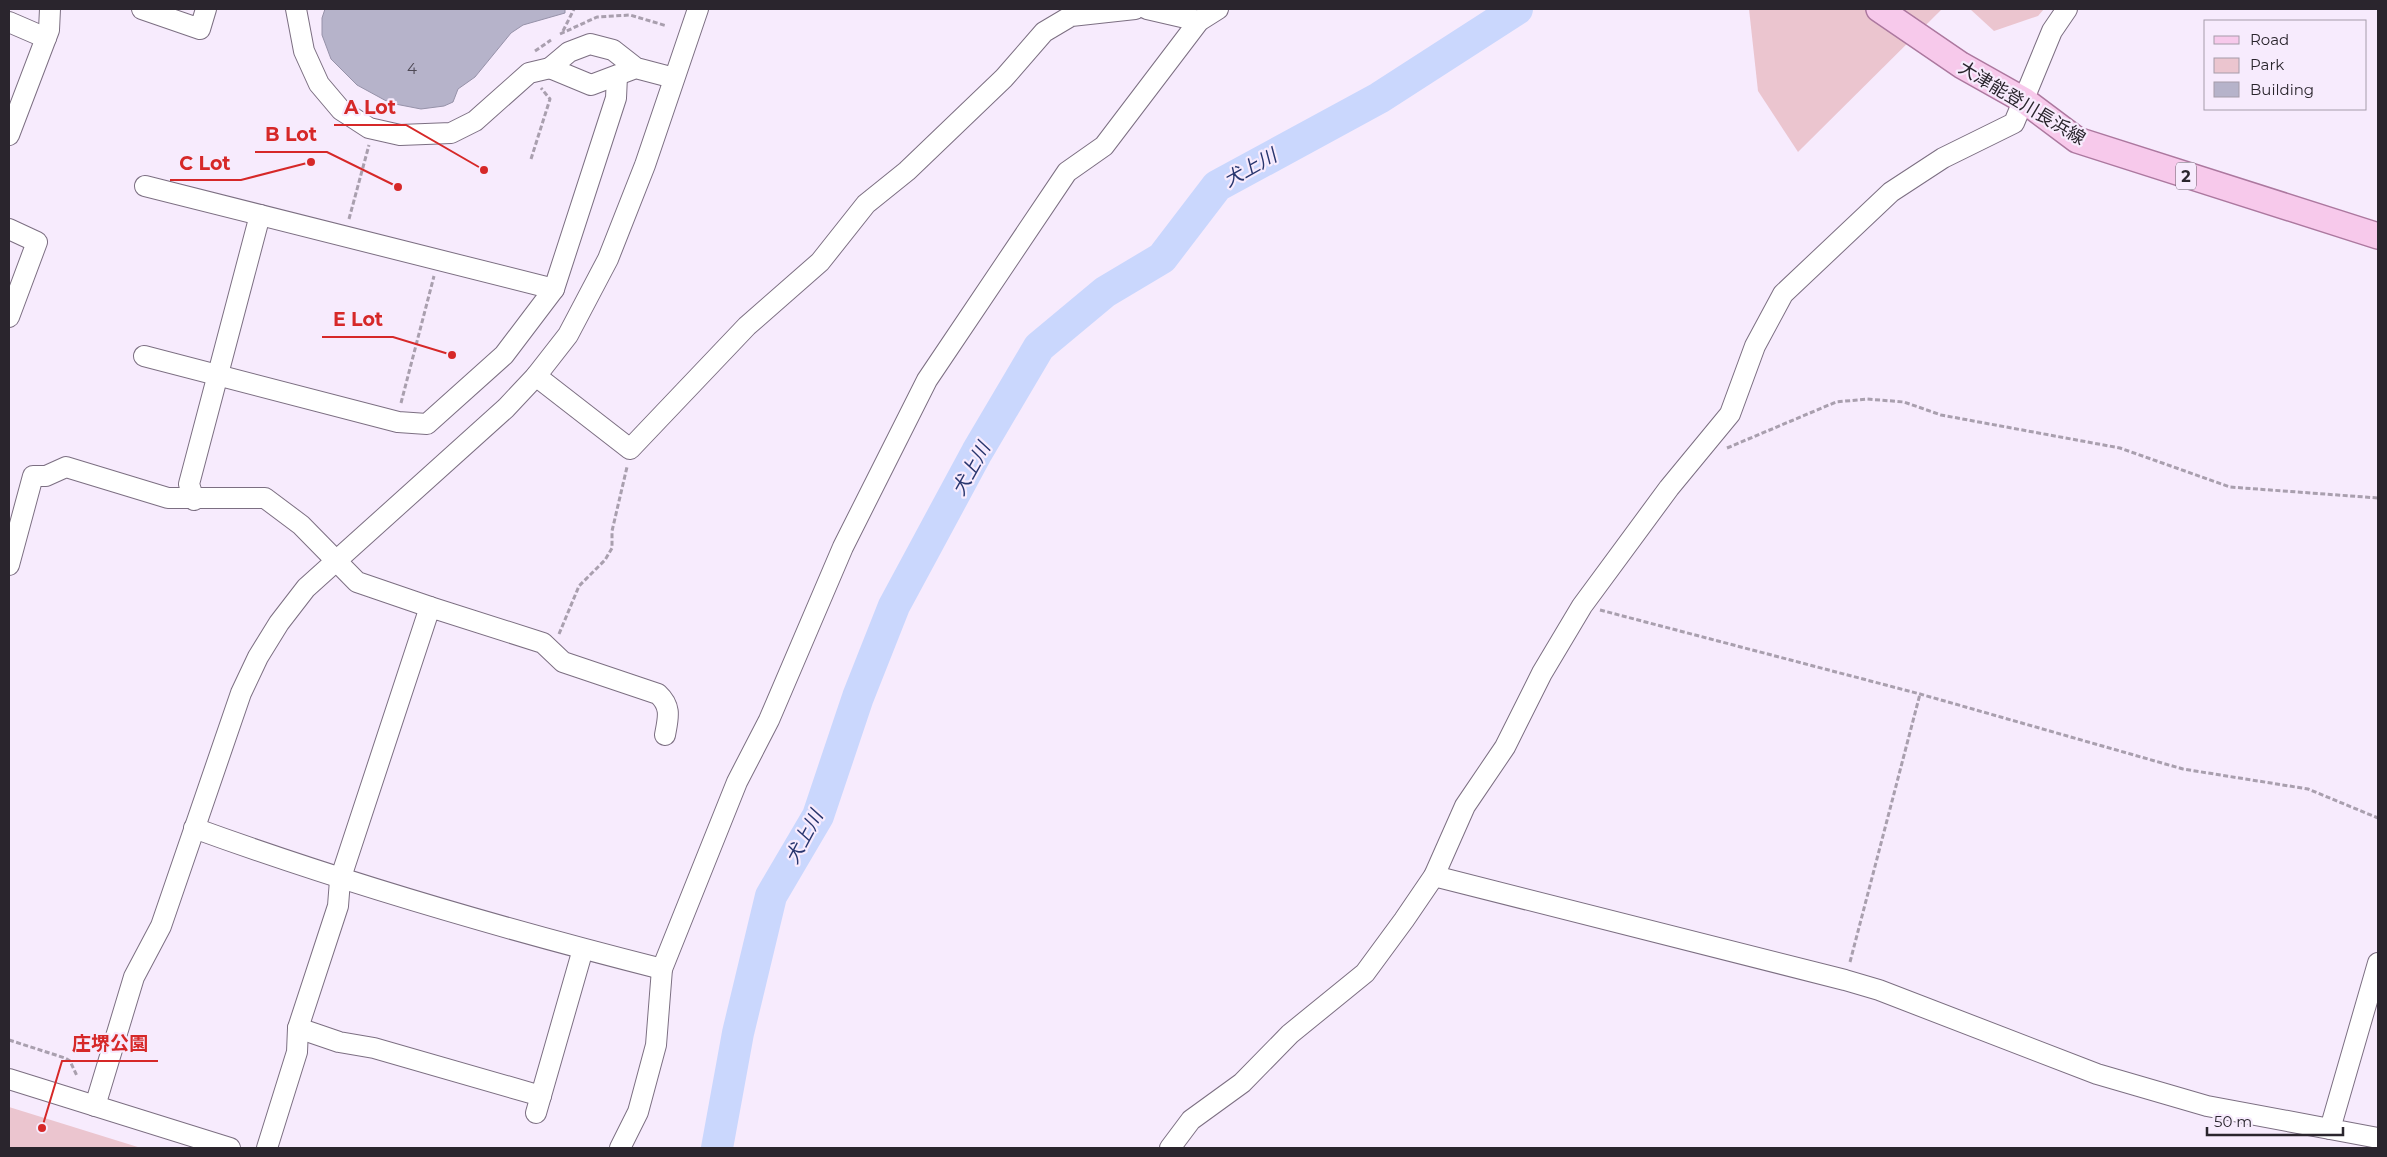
<svg xmlns="http://www.w3.org/2000/svg" width="2387" height="1157" font-family="Montserrat,'Noto Sans JP',sans-serif">
	<rect width="100%" height="100%" fill="#f7ebfd"/>
	<g fill="#ebc5cf">
		<polygon points="1749,9 1942,9 1798,152 1758,91"/>
		<polygon points="1970,9 2044,9 2038,16 1994,31"/>
		<polygon points="9,1107 141,1148 9,1148"/>
	</g>
	<g fill="none" stroke-linecap="round" stroke-linejoin="round">
		<polyline stroke="#cad7fd" stroke-width="32" points="717,1148 738,1033 771,896 818,816 858,697 894,606 977,452 1039,347 1105,292 1162,258 1217,186 1379,98 1517,9"/>
	</g>
	<polygon fill="#b6b3ca" stroke="#9692a9" points="325,9 565,9 565,13 523,25 511,33 475,77 458,89 453,102 444,106 421,109 390,103 357,85 331,59 322,35 322,18"/>
	<g fill="none" stroke-linecap="round" stroke-linejoin="round">
		<g stroke="#7c6f82" stroke-width="22">
			<g id="minor">
				<polyline points="142,9 200,29 206,9"/>
				<polyline points="296,9 304,51 319,84 341,110 352,117 369,128 400,135 451,133 475,121 529,73 550,68"/>
				<polyline points="1147,9 1199,21"/>
				<polyline points="9,22 46,38"/>
				<polyline points="636,68 591,85 550,68 569,52 590,44 613,50 636,68 674,78"/>
				<polyline points="9,135 49,30 50,9"/>
				<polyline points="145,186 554,289"/>
				<polyline points="9,229 37,242 9,317"/>
				<polyline points="144,356 398,422 427,424 504,355 554,289 616,98 617,76"/>
				<polyline points="536,376 630,449 747,326 820,262 866,204 907,171 1004,78 1044,32 1071,16 1135,9"/>
				<polyline points="194,500 189,484 260,215"/>
				<polyline points="9,565 33,476 46,476 66,467 168,498 265,498 301,525 357,582 430,607"/>
				<path d="M194,828C348,884 504,929 662,969"/>
				<polyline points="1434,876 1845,980 1879,990 2097,1074 2207,1106 2330,1129"/>
				<polyline points="2378,963 2330,1129 2378,1138"/>
				<polyline points="298,1028 339,1042 374,1048 541,1096"/>
				<polyline points="9,1079 230,1148"/>
				<polyline points="95,1106 134,977 161,926 241,693 258,657 279,623 306,588 506,408 536,376 568,335 608,259 645,165 698,9"/>
				<polyline points="536,1113 583,949"/>
				<path d="M267,1148L297,1052L298,1028L338,906L340,880L430,607L543,643L563,662L658,694C672,707 668,718 665,735"/>
				<polyline points="620,1148 638,1112 656,1045 662,969 737,782 769,720 843,547 927,380 1067,172 1104,146 1199,21 1218,9"/>
				<polyline points="1170,1148 1191,1120 1242,1083 1290,1034 1365,973 1404,920 1434,876 1465,806 1505,747 1542,673 1582,606 1669,488 1730,414 1755,346 1783,294 1891,192 1943,158 2014,123 2052,31 2067,9"/>
			</g>
		</g>
		<g stroke="#ac789f" stroke-width="28">
			<polyline id="major" points="1879,9 1961,65 2025,101 2077,140 2378,236"/>
		</g>
		<g stroke="#a99fae" stroke-width="3" stroke-dasharray="5 2.5" stroke-linecap="butt">
			<polyline points="563,31 574,9"/>
			<polyline points="560,34 597,17 630,15 667,26"/>
			<polyline points="535,51 551,40"/>
			<polyline points="531,159 550,99 541,88"/>
			<polyline points="349,219 369,145"/>
			<polyline points="401,403 434,276"/>
			<polyline points="1727,448 1836,402 1867,399 1904,402 1941,415 2120,448 2230,487 2378,498"/>
			<polyline points="1600,610 1920,694 2183,769 2308,789 2378,818"/>
			<polyline points="559,634 579,586 605,560 612,548 612,531 627,467"/>
			<polyline points="1850,962 1920,694"/>
			<polyline points="9,1040 65,1058 70,1061 77,1076"/>
		</g>
		<use href="#minor" stroke="#fff" stroke-width="20"/>
		<use href="#major" stroke="#f7c9eb" stroke-width="25"/>
	</g>
	<g text-anchor="middle" dominant-baseline="central" stroke-width="4.5" stroke-linejoin="round" paint-order="stroke">
		<g font-size="15" fill="#4d4854">
			<text x="412" y="68">4</text>
		</g>
		<rect fill="#f7ebfd" stroke="#68606b" stroke-width="1" x="2176" y="162.5" width="20" height="27" rx="4"/>
		<g font-size="16" font-weight="bold" fill="#2a252d">
			<text x="2186" y="176">2</text>
		</g>
		<g font-size="18" fill="#2a252d" stroke="#f7ebfd">
			<text transform="translate(2022 103) rotate(31)">大津能登川長浜線</text>
		</g>
		<g font-size="19" font-style="italic" fill="#28366e" stroke="#f7ebfd">
			<text transform="translate(1250 168) rotate(-29)">犬上川</text>
			<text transform="translate(971 469) rotate(-61)">犬上川</text>
			<text transform="translate(804 837) rotate(-62)">犬上川</text>
		</g>
	</g>
	<path fill="none" stroke="#d62828" stroke-width="2" d="M484 170L406 125H334M398 187L327 152H255M311 162L241 180H170M452 355L393 337H322M42 1128L62 1061H158"/>
	<g fill="#d62828" stroke="#f7ebfd" stroke-width="2">
		<circle cx="484" cy="170" r="5"/>
		<circle cx="398" cy="187" r="5"/>
		<circle cx="311" cy="162" r="5"/>
		<circle cx="452" cy="355" r="5"/>
		<circle cx="42" cy="1128" r="5"/>
	</g>
	<g font-size="19" text-anchor="middle" font-weight="bold" fill="#d62828" stroke="#f7ebfd" stroke-width="4.5" stroke-linejoin="round" paint-order="stroke">
		<text x="370" y="114">A Lot</text>
		<text x="291" y="141">B Lot</text>
		<text x="205" y="170">C Lot</text>
		<text x="358" y="326">E Lot</text>
		<text x="110" y="1050">庄堺公園</text>
	</g>
	<rect width="2387" height="1157" fill="none" stroke="#2a252d" stroke-width="20"/>
	<rect x="2204" y="20" width="162" height="90" fill="#f7ebfd" stroke="#a59caa"/>
	<rect x="2214" y="36" width="25" height="8" fill="#f7c9eb" stroke="#a59caa"/>
	<text x="2250" y="45" font-size="15" fill="#2a252d">Road</text>
	<rect x="2214" y="58" width="25" height="15" fill="#ebc5cf" stroke="#a59caa"/>
	<text x="2250" y="70" font-size="15" fill="#2a252d">Park</text>
	<rect x="2214" y="82" width="25" height="15" fill="#b6b3ca" stroke="#a59caa"/>
	<text x="2250" y="95" font-size="15" fill="#2a252d">Building</text>
	<path d="M2207 1127v8h136v-8" fill="none" stroke="#2a252d" stroke-width="2.5"/>
	<text x="2214" y="1127" font-size="15" fill="#2a252d" stroke="#f7ebfd" stroke-width="4" paint-order="stroke">50 m</text>
</svg>
